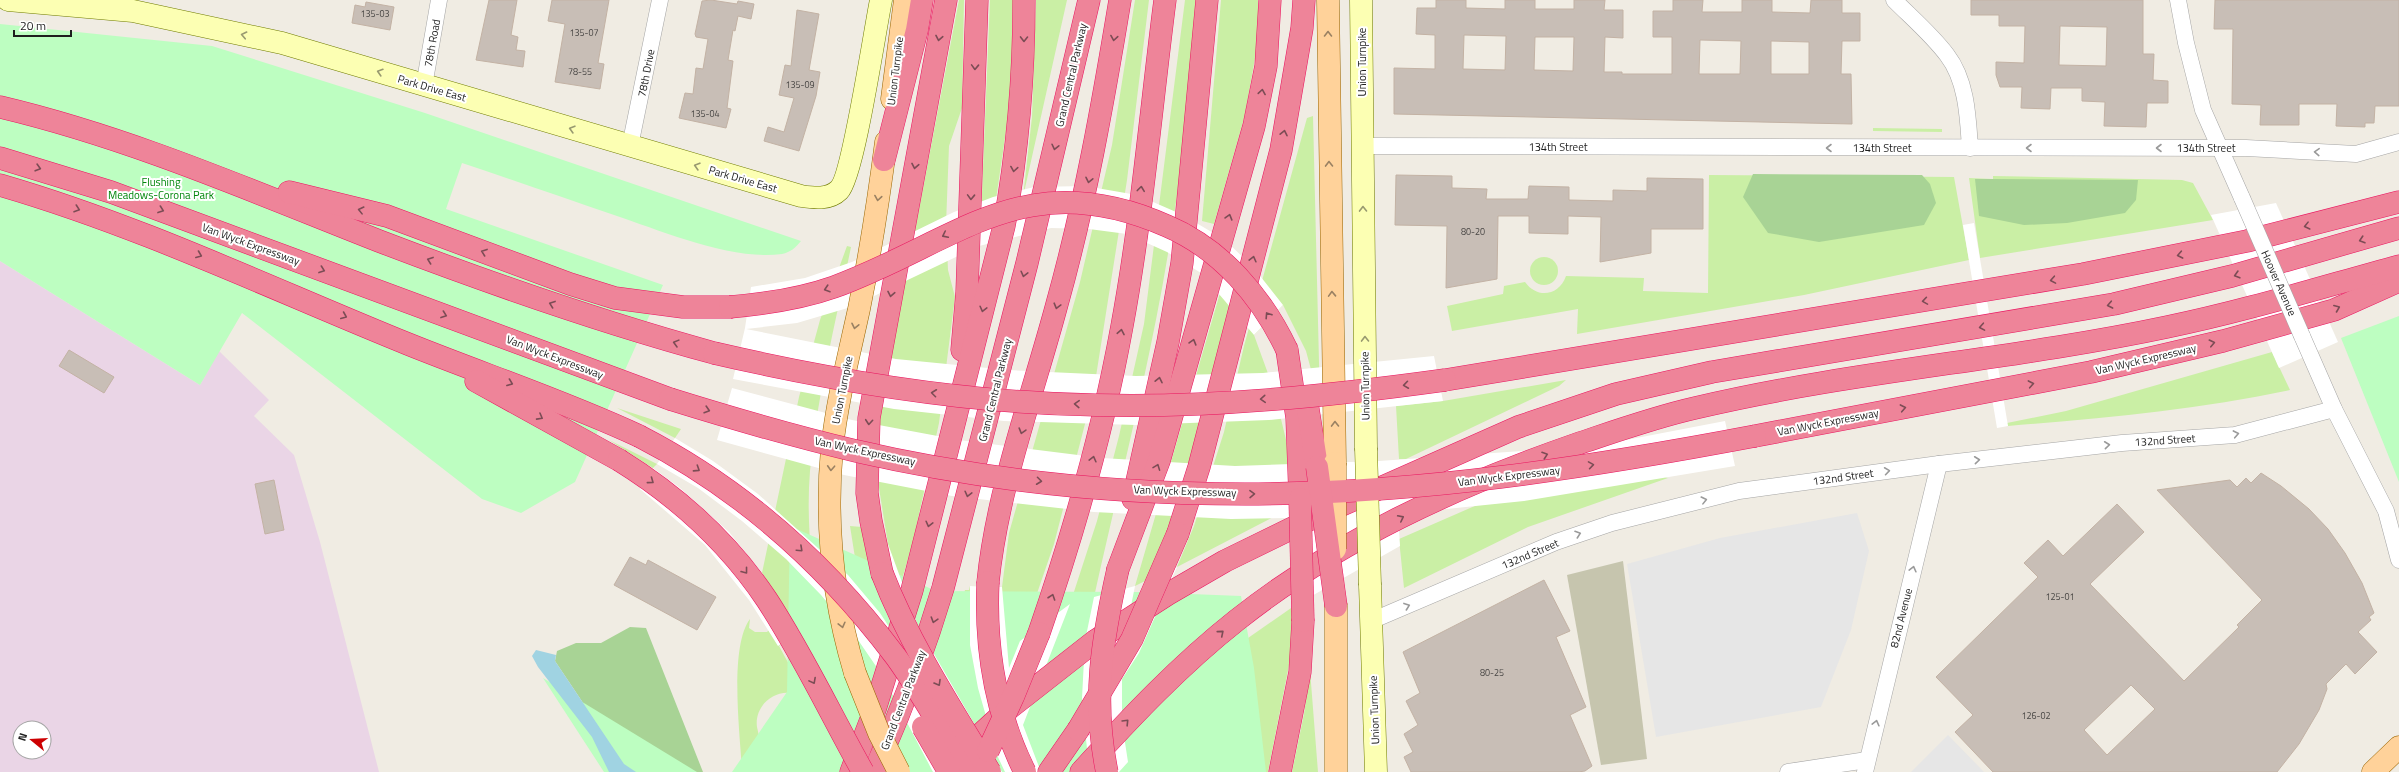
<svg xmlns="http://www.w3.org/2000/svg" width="2399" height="772" font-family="'Titillium Web',sans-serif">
	<rect width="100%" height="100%" fill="#f0ece3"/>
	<path fill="#ead5e6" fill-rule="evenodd" d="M0,261L200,385L219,351L269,400L254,416L294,455L320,542L379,772H0ZM20,728H44V752H20Z"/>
	<polygon fill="#c6c5ae" points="1623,561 1647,759 1601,765 1567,575"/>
	<g fill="#caefa5">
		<polygon points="959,0 964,0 962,108 949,146 946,225 948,270 955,297 939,423 913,542 898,593 859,583 850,526 862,527 876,581 888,544 879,488 880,414"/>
		<polygon points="990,0 1013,0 1011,97 990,240 980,241"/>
		<polygon points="1036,0 1067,0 1023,197 1032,117"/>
		<path d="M1135,0H1149L1127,180L1094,389L1054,544L1021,640L1070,604L1097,521L1119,436L1144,324L1185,0H1196C1189,74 1185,149 1173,222C1153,357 1117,490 1088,624C1067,645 1043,660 1020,680C987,708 955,739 927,772H888L948,651L965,590H969L970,586L1002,587L1009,533L1080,282L1112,145Z"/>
		<polygon points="1221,0 1258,0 1258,41 1245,115 1214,224 1202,221"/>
		<polygon points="1313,116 1320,403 1306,351 1283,305 1254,335 1274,390 1287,444 1291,508 1177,567 1194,526 1224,432 1244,346 1307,118"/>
		<polygon points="1873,128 1942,129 1942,132 1873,131"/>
		<path d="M1709,175L1954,177L1969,260L1804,295L1577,334L1578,309L1452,331L1447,306L1503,294L1504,286L1525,282C1537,299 1559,296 1566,276L1644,278L1643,291L1708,293Z"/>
		<polygon points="1993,176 2182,180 2193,183 2213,220 1980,258 1969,178 1993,179"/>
		<path d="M847,246L851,247C836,321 817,395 810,471C806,519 812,568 817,616L800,632L779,646L809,701C805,699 800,695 795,694C775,688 754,706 757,727C760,742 765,757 769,772L742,770C740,734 729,647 750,619L749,628L755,632H767L787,611L762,573L799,397L820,320Z"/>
		<circle cx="1544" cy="271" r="14"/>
		<path d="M1229,262L1239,268C1213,373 1190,477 1151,578L1135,586Z"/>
		<path d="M2272,352L2290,390C2197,410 2103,418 2008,426L2007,423L2066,411Z"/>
		<polygon points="1566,380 1559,386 1406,459 1399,459 1396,406 1443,401"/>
		<polygon points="617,408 681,429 675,438"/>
		<polygon points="609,440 657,464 653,468"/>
		<polygon points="1594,454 1668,478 1528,527 1404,588 1399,539"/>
		<polygon points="1294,606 1291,655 1268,772 1130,772 1218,659"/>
		<polygon points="1310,670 1318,772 1292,772 1304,714"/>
	</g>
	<g fill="#a8d395">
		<polygon points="1753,174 1922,175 1930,184 1936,203 1924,225 1819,242 1768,233 1743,197"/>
		<polygon points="1975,179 1993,179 2138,180 2136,200 2125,213 2067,223 2024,225 1979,216"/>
		<polygon points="630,627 646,628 703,772 636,772 624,764 555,661 557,651 576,643 601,643"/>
	</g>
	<g fill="#bdfec1">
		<path d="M0,24L212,46L425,113L801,241C795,248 791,252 782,254C732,261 662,231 614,215C564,198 513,180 462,163L446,209L663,285L575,482L521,513L482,499L242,313L200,385L0,261Z"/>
		<polygon points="2399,316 2399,482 2341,338"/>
		<polygon points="790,526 936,591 1140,592 1241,596 1254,668 1266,772 732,772 787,692"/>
		<polygon points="543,678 697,772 604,772"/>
	</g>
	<g fill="#e6e6e6">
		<polygon points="1857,513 1869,551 1851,630 1821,707 1656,737 1627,564 1720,538"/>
		<polygon points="1948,735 1984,772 1911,772"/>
	</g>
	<polygon fill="#a0d3e2" points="536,650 556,655 555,661 624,764 636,772 609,772 592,737 538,667 532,656"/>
	<g fill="#fff">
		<polygon points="1085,186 1137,195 1183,215 1225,240 1253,267 1283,305 1254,335 1201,273 1167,252 1127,234 1089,229 1051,228 979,246 851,307 797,323 746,329 896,359 1008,370 1136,376 1263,373 1434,356 1443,401 1269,420 1136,425 1004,421 894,409 733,379 745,328 751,287 805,278 852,262 954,212 993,197 1034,187"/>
		<polygon points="2276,203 2338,342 2279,368 2211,215"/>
		<polygon points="1974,223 2008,426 1997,428 1963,225"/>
		<polygon points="732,388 852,420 959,440 1102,458 1235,466 1379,461 1522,451 1626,440 1725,421 1735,466 1524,501 1398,514 1400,546 1294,606 1291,518 1231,519 1094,512 952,496 844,475 717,440"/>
		<polygon points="675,438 713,461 758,494 848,575 880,613 910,659 887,614 875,581 888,544 918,626 1002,772 933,772 882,675 854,634 821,595 786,559 742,521 698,488 657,464"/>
		<polygon points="653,468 680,488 729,532 762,573 800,632 778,646 749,600 705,545 640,489"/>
		<polygon points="1177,567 1139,653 1122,679 1122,723 1128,762 1119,772 1092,772 1087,749 1082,698 1085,641 1094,597 1135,586 1127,626 1151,578"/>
		<polygon points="970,586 1002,587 1009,668 1020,641 1070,604 1023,725 1041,772 1005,772 997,755 978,688 970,645"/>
	</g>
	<g fill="#c8beb6" stroke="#c3b2a4" fill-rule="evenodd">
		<polygon points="489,0 517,0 511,35 518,37 516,50 525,51 523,67 476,60"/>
		<polygon points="552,0 609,0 598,63 604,64 600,89 555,82 565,24 548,21"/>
		<polygon points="711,0 737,4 738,1 754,4 751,19 738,16 735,31 733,30 728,60 733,61 727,108 731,109 726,128 679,118 685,93 693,94 696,68 703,69 708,39 696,37 695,34 702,1"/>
		<path d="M1436,0H1466V8L1505,9V0H1535V9H1574V0H1605L1604,10H1623V38L1605,37L1604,72H1622V74H1672V37H1653V11H1673V0H1703L1702,12H1742V0H1772V12L1810,13L1811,0H1842V13H1860V41H1842L1841,74H1851L1852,124L1394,114V68L1435,69V35L1416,34L1417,8H1436ZM1464,35L1506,36L1505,70L1463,69ZM1535,37H1574L1573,71L1534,70ZM1700,40L1741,41L1740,74H1699ZM1771,41L1809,42V74H1771Z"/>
		<path d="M1971,0H2143V54H2154L2153,80L2168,81V103H2147L2146,127L2104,126L2105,102L2082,101V88H2051L2050,109L2021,108L2022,87H2000L1996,75V62L2024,63L2025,26H1999V15H1971ZM2060,26L2107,27L2106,66L2059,65Z"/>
		<polygon points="2215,0 2399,0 2399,106 2375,106 2374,123 2365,123 2365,127 2336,126 2337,104 2299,104 2299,125 2260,125 2261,105 2232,104 2233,29 2214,29"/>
		<polygon points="366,2 394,7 390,30 352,23 355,5 365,7"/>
		<polygon points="797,10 819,14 809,70 820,72 816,96 799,151 764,141 768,127 784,132 794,98 779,95 785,65 791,66"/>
		<polygon points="1396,175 1452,176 1452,188 1487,189 1486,199 1528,199 1529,186 1569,187 1569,200 1613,201 1613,190 1647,191 1647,178 1703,179 1703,229 1651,229 1651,253 1600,262 1601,217 1568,216 1568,234 1529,233 1529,216 1498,216 1497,279 1446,288 1447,226 1395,225"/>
		<polygon points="69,350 114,377 104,393 59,366"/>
		<path d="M2261,473L2281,486L2309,509L2328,529L2345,553L2362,583L2374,613L2369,617L2371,620L2358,632L2377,652L2355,674L2346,664L2326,684L2327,689L2319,710L2299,744L2277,772H1993L1955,732L1973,715L1936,677L2038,577L2024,563L2048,540L2063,556L2117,504L2144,532L2090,584L2184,681L2239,627L2237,625L2262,600L2157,490L2230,480L2237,487L2246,478L2251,483ZM2131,685L2155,709L2107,755L2084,730Z"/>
		<polygon points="274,480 284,530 265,534 255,484"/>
		<polygon points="630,557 646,565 648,560 716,597 697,630 614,585"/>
		<polygon points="1544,580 1570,631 1556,637 1586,707 1570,715 1592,766 1585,771 1578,772 1411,772 1404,757 1413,752 1404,734 1418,725 1406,701 1420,693 1403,652"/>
	</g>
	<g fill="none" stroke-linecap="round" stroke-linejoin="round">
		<g stroke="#a5a5a5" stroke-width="17">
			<g id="street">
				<path d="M1894,0C1912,18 1932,35 1947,55C1967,81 1968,118 1970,148"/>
				<polyline points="2178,0 2186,43 2203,110 2242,198"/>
				<polyline points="424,86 439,0"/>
				<polyline points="630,146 660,0"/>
				<polyline points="1363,146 2246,148 2356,154 2399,142"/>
				<polyline points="2302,336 2334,409 2386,511 2399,560"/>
				<polyline points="1371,621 1556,542 1612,523 1739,491 1939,464 2122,443 2235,435 2334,409"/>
				<polyline points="1788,772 1867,760"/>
				<polyline points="1865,772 1939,464"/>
			</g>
		</g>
		<g stroke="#6f7b00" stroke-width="23">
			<g id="secondary">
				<path d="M8,0L133,11L282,43L801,196C814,198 829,200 839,190C853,177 875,29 881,0"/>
				<polyline points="1361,0 1366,448"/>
				<polyline points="1370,585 1376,772"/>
			</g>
		</g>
		<g stroke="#996500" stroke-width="23">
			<g id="primary">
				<polyline points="1328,0 1335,463"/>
				<polyline points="892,99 905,0"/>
				<polyline points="1336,606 1336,772"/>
				<path d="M855,673C833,600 825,524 832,448C837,401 849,355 859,309C870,254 879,197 886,142"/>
				<polyline points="2373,772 2399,747"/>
			</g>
		</g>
		<g stroke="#ea1560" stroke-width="23">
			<g id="highway">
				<path d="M0,107C131,138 254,192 379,241C489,283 600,322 714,353"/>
				<polyline points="0,158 111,192 670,399"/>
				<polyline points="884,160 917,30 922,0"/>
				<path d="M0,185C141,226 272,289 408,344C485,375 564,401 639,436"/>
				<polyline points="289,192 387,216 570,284 615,298 683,307 730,307"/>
				<polyline points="962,350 967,292 977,0"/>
				<polyline points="1287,350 1297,418 1300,499"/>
				<polyline points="1445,380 2083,274 2247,241 2399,202"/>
				<polyline points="476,381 619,460"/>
				<polyline points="1308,409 1317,467"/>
				<polyline points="1755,436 2091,372 2223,341 2334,310 2399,281"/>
				<polyline points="1133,499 1168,342 1182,263 1207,0"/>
				<polyline points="1178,533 1199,467 1281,150 1302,28 1304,0"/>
				<polyline points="1118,569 1159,461 1254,126 1266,66 1270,0"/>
				<polyline points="882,573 871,521 867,493 869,418 946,0"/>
				<path d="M988,582C997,490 1033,394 1057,304C1085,204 1103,103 1120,0"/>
				<path d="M1039,633C1074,532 1103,431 1122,326C1142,218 1151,108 1165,0"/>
				<polyline points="959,754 1007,710 1095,641 1168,594 1225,561 1317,516 1518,427 1616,394 1712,372 2114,304 2232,276 2399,228"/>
				<path d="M851,772L875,709L912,590L1004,226C1018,150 1024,77 1024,0"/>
				<path d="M874,772C901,712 924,651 943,588L1027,263L1089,0"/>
				<polyline points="1049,772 1078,730"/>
				<path d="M1081,772C1130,718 1180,665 1237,620C1338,540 1456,486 1577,444C1616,431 1655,417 1695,408C1851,371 2011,360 2167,327C2245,311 2322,287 2399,266"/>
				<polyline points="1280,772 1300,672 1303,621"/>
			</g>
		</g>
		<use href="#street" stroke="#fff" stroke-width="16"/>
		<use href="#secondary" stroke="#fcffb3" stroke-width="22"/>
		<use href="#primary" stroke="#ffd29a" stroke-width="22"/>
		<use href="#highway" stroke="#ee8499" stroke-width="22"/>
		<g stroke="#a5a5a5" stroke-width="17" stroke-linecap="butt">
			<polyline id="street-bridge" points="2242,198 2302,336"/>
		</g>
		<g stroke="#6f7b00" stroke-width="23" stroke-linecap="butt">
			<polyline id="secondary-bridge" points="1366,448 1370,585"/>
		</g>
		<g stroke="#996500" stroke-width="23" stroke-linecap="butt">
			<g id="primary-bridge">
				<polyline points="1335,463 1335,549"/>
				<polyline points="855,673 879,733 899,772"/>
			</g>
		</g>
		<g stroke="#ea1560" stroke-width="23" stroke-linecap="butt">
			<g id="highway-bridge">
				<path d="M730,307C765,304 800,299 834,287C959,241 1024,163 1167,226C1221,249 1262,297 1287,350"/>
				<path d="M714,353C839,382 966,403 1095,405C1212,408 1329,396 1445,380"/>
				<path d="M670,399C731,418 793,436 856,451C982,480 1115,494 1245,494C1417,494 1586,468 1755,436"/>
				<path d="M639,436C742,489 827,565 896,657C922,693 944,735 969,772"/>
				<path d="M619,460C677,496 729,543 767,600C803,655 831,715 863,772"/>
				<polyline points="1317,467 1336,606"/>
				<polyline points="1300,499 1303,621"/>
				<path d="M882,573C909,643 951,708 990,772"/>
				<path d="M988,582C985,648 995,712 1025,772"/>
				<polyline points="923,727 949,772"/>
				<polyline points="1078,730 1132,639 1178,533"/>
				<polyline points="988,751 1013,697 1039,633"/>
				<path d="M1107,772C1092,700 1102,640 1118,569"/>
			</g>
		</g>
		<use href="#street-bridge" stroke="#fff" stroke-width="16"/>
		<use href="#secondary-bridge" stroke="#fcffb3" stroke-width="22"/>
		<use href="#primary-bridge" stroke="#ffd29a" stroke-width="22"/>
		<use href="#highway-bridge" stroke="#ee8499" stroke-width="22"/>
	</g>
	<defs><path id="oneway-chevron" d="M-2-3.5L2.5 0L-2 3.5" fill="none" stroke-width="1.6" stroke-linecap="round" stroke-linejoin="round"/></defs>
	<g stroke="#9a8162">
		<use href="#oneway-chevron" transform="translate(1328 34) rotate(-90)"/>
		<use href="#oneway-chevron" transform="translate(1329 164) rotate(-91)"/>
		<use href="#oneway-chevron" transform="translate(878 198) rotate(99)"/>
		<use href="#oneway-chevron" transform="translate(1332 294) rotate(-92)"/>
		<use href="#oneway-chevron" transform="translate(855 326) rotate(102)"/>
		<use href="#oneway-chevron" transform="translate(1335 424) rotate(-91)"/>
		<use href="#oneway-chevron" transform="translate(831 468) rotate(93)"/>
		<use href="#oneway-chevron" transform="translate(842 625) rotate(76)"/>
	</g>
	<g stroke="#989a70">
		<use href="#oneway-chevron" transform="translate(244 35) rotate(-168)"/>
		<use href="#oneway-chevron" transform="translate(380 72) rotate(-163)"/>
		<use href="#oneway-chevron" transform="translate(572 129) rotate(-164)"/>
		<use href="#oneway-chevron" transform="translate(697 166) rotate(-164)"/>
		<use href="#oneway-chevron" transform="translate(1363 209) rotate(-91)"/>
		<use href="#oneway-chevron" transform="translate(1365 339) rotate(-91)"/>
	</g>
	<g stroke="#7c4c55">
		<use href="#oneway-chevron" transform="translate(939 38) rotate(101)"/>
		<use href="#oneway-chevron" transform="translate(1114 38) rotate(99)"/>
		<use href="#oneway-chevron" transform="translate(1024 39) rotate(91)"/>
		<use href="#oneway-chevron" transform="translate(975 67) rotate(92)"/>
		<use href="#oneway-chevron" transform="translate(1262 92) rotate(-81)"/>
		<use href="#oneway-chevron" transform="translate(1284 133) rotate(-78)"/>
		<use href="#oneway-chevron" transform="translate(1055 147) rotate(103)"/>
		<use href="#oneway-chevron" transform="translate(915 166) rotate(101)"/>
		<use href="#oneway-chevron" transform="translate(38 168) rotate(16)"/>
		<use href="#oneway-chevron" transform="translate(1014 169) rotate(99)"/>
		<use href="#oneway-chevron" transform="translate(1089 180) rotate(102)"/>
		<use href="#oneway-chevron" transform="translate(1141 189) rotate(-83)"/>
		<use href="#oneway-chevron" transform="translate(971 197) rotate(92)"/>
		<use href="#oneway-chevron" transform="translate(77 209) rotate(19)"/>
		<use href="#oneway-chevron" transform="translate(161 210) rotate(20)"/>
		<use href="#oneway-chevron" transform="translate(361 210) rotate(-166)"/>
		<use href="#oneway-chevron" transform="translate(1229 217) rotate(-74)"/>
		<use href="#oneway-chevron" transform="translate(2307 226) rotate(166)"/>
		<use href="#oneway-chevron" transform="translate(945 235) rotate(154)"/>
		<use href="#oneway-chevron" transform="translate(2362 240) rotate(162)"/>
		<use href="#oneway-chevron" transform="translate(484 252) rotate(-160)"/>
		<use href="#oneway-chevron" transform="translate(199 255) rotate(22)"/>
		<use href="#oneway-chevron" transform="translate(2180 255) rotate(169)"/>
		<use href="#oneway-chevron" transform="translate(1253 259) rotate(-76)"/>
		<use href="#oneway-chevron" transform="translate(430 260) rotate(-160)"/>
		<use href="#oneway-chevron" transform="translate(322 270) rotate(20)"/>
		<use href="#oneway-chevron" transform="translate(1024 274) rotate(104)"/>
		<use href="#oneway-chevron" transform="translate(2237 275) rotate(164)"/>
		<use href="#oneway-chevron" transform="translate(2053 280) rotate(170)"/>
		<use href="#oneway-chevron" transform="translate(827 289) rotate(162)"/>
		<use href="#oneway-chevron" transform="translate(891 294) rotate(101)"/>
		<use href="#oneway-chevron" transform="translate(1925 301) rotate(171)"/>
		<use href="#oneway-chevron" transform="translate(552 304) rotate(-160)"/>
		<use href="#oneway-chevron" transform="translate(2110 305) rotate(169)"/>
		<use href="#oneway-chevron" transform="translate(1057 306) rotate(105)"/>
		<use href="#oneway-chevron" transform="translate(2337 308) rotate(-22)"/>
		<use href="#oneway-chevron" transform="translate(983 309) rotate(104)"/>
		<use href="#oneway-chevron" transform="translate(444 315) rotate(20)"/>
		<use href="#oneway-chevron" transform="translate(1268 315) rotate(-123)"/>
		<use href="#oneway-chevron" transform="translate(344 316) rotate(23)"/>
		<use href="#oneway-chevron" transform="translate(1982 327) rotate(170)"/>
		<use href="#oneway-chevron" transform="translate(1121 332) rotate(-79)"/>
		<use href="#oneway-chevron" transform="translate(1193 342) rotate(-74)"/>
		<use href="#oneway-chevron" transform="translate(676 343) rotate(-165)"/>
		<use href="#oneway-chevron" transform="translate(2212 343) rotate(-13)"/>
		<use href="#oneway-chevron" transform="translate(1159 380) rotate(-78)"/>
		<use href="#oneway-chevron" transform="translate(510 383) rotate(21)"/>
		<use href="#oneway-chevron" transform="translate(2031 384) rotate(-11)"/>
		<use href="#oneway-chevron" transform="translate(1406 385) rotate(172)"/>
		<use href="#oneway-chevron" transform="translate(934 393) rotate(-173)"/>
		<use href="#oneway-chevron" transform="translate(1263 399) rotate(176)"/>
		<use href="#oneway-chevron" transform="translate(1077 404) rotate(-177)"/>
		<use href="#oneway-chevron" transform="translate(1903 408) rotate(-11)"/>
		<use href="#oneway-chevron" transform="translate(707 410) rotate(17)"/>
		<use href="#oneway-chevron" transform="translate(540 417) rotate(29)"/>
		<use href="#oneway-chevron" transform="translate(869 422) rotate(95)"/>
		<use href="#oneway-chevron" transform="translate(1022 431) rotate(106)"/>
		<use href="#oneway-chevron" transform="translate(1545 455) rotate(-19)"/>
		<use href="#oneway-chevron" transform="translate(1093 459) rotate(-76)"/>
		<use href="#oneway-chevron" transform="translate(1591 465) rotate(-9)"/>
		<use href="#oneway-chevron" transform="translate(1157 467) rotate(-69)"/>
		<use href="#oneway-chevron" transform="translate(697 469) rotate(33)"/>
		<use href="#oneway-chevron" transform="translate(651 481) rotate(36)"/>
		<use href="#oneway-chevron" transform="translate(1039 481) rotate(7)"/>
		<use href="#oneway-chevron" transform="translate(968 494) rotate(104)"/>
		<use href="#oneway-chevron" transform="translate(1252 494) rotate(-1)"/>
		<use href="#oneway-chevron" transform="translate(1401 518) rotate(-27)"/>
		<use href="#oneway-chevron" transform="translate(929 524) rotate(104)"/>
		<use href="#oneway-chevron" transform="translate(800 549) rotate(43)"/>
		<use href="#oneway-chevron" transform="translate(745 571) rotate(52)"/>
		<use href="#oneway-chevron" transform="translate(1052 597) rotate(-71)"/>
		<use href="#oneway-chevron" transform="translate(934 620) rotate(107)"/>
		<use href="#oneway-chevron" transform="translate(1221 633) rotate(-40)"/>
		<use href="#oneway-chevron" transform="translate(813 681) rotate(62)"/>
		<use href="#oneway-chevron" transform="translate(938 683) rotate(60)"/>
		<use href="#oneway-chevron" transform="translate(1126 722) rotate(-46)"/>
	</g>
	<g stroke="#9a9a9a">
		<use href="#oneway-chevron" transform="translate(1829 148) rotate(-180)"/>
		<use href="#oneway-chevron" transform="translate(2029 148) rotate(-180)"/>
		<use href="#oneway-chevron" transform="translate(2159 148) rotate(-180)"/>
		<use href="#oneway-chevron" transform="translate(2317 152) rotate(-177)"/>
		<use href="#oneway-chevron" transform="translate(2236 434) rotate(-11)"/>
		<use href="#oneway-chevron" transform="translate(2107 445) rotate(-6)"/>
		<use href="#oneway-chevron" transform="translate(1977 460) rotate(-6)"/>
		<use href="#oneway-chevron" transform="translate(1887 471) rotate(-8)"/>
		<use href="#oneway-chevron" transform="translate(1704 500) rotate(-14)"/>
		<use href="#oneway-chevron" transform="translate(1578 534) rotate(-19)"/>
		<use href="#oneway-chevron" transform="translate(1913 569) rotate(-76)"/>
		<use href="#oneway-chevron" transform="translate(1407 606) rotate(-20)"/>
		<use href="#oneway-chevron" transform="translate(1876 723) rotate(-76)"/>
	</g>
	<g text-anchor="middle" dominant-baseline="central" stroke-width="4" stroke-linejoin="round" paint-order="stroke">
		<g font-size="9" fill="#484644">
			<text x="375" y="13">135-03</text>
			<text x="584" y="32">135-07</text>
			<text x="580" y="71">78-55</text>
			<text x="800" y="84">135-09</text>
			<text x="705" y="113">135-04</text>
			<text x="1473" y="231">80-20</text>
			<text x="2060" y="596">125-01</text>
			<text x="1492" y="672">80-25</text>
			<text x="2036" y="715">126-02</text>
		</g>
		<g font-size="11" fill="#1e1e1e" stroke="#fff">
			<text transform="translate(432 43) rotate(-80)">78th Road</text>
			<text transform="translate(1362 62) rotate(-90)">Union Turnpike</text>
			<text transform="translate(895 71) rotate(-83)">Union Turnpike</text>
			<text transform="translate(646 73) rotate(-79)">78th Drive</text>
			<text transform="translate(1071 75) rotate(-77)">Grand Central Parkway</text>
			<text transform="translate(432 88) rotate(16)">Park Drive East</text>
			<text x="1558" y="147">134th Street</text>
			<text x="1882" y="148">134th Street</text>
			<text x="2206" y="148">134th Street</text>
			<text transform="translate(743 179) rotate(16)">Park Drive East</text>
			<text transform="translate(251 244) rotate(20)">Van Wyck Expressway</text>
			<text transform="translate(2279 283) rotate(66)">Hoover Avenue</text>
			<text transform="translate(555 357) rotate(21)">Van Wyck Expressway</text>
			<text transform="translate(2146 359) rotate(-13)">Van Wyck Expressway</text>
			<text transform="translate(1365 386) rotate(-91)">Union Turnpike</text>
			<text transform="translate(842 390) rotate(-79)">Union Turnpike</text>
			<text transform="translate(995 390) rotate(-76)">Grand Central Parkway</text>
			<text transform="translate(1828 422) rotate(-11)">Van Wyck Expressway</text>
			<text transform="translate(2165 440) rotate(-4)">132nd Street</text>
			<text transform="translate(865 451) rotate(12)">Van Wyck Expressway</text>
			<text transform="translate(1509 476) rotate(-7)">Van Wyck Expressway</text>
			<text transform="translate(1843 477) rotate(-8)">132nd Street</text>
			<text transform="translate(1185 491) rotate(2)">Van Wyck Expressway</text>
			<text transform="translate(1530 554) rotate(-23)">132nd Street</text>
			<text transform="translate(1901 618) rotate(-76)">82nd Avenue</text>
			<text transform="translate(903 700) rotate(-69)">Grand Central Parkway</text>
			<text transform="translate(1374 710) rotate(-92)">Union Turnpike</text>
		</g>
		<g font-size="11" fill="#02870c" stroke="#fff">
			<text x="161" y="182">Flushing<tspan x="161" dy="13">Meadows-Corona Park</tspan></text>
		</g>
	</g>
	<g transform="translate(32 740) rotate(288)"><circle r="19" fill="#ffffff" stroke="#a5a5a5"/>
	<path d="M0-3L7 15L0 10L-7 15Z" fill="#cd0002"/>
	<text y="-6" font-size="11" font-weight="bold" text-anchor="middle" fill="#1e1e1e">N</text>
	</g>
	<path d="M14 30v6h57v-6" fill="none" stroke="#1e1e1e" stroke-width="2"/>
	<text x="20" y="30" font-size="12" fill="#1e1e1e" stroke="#ffffff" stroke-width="3" paint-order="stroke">20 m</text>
</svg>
